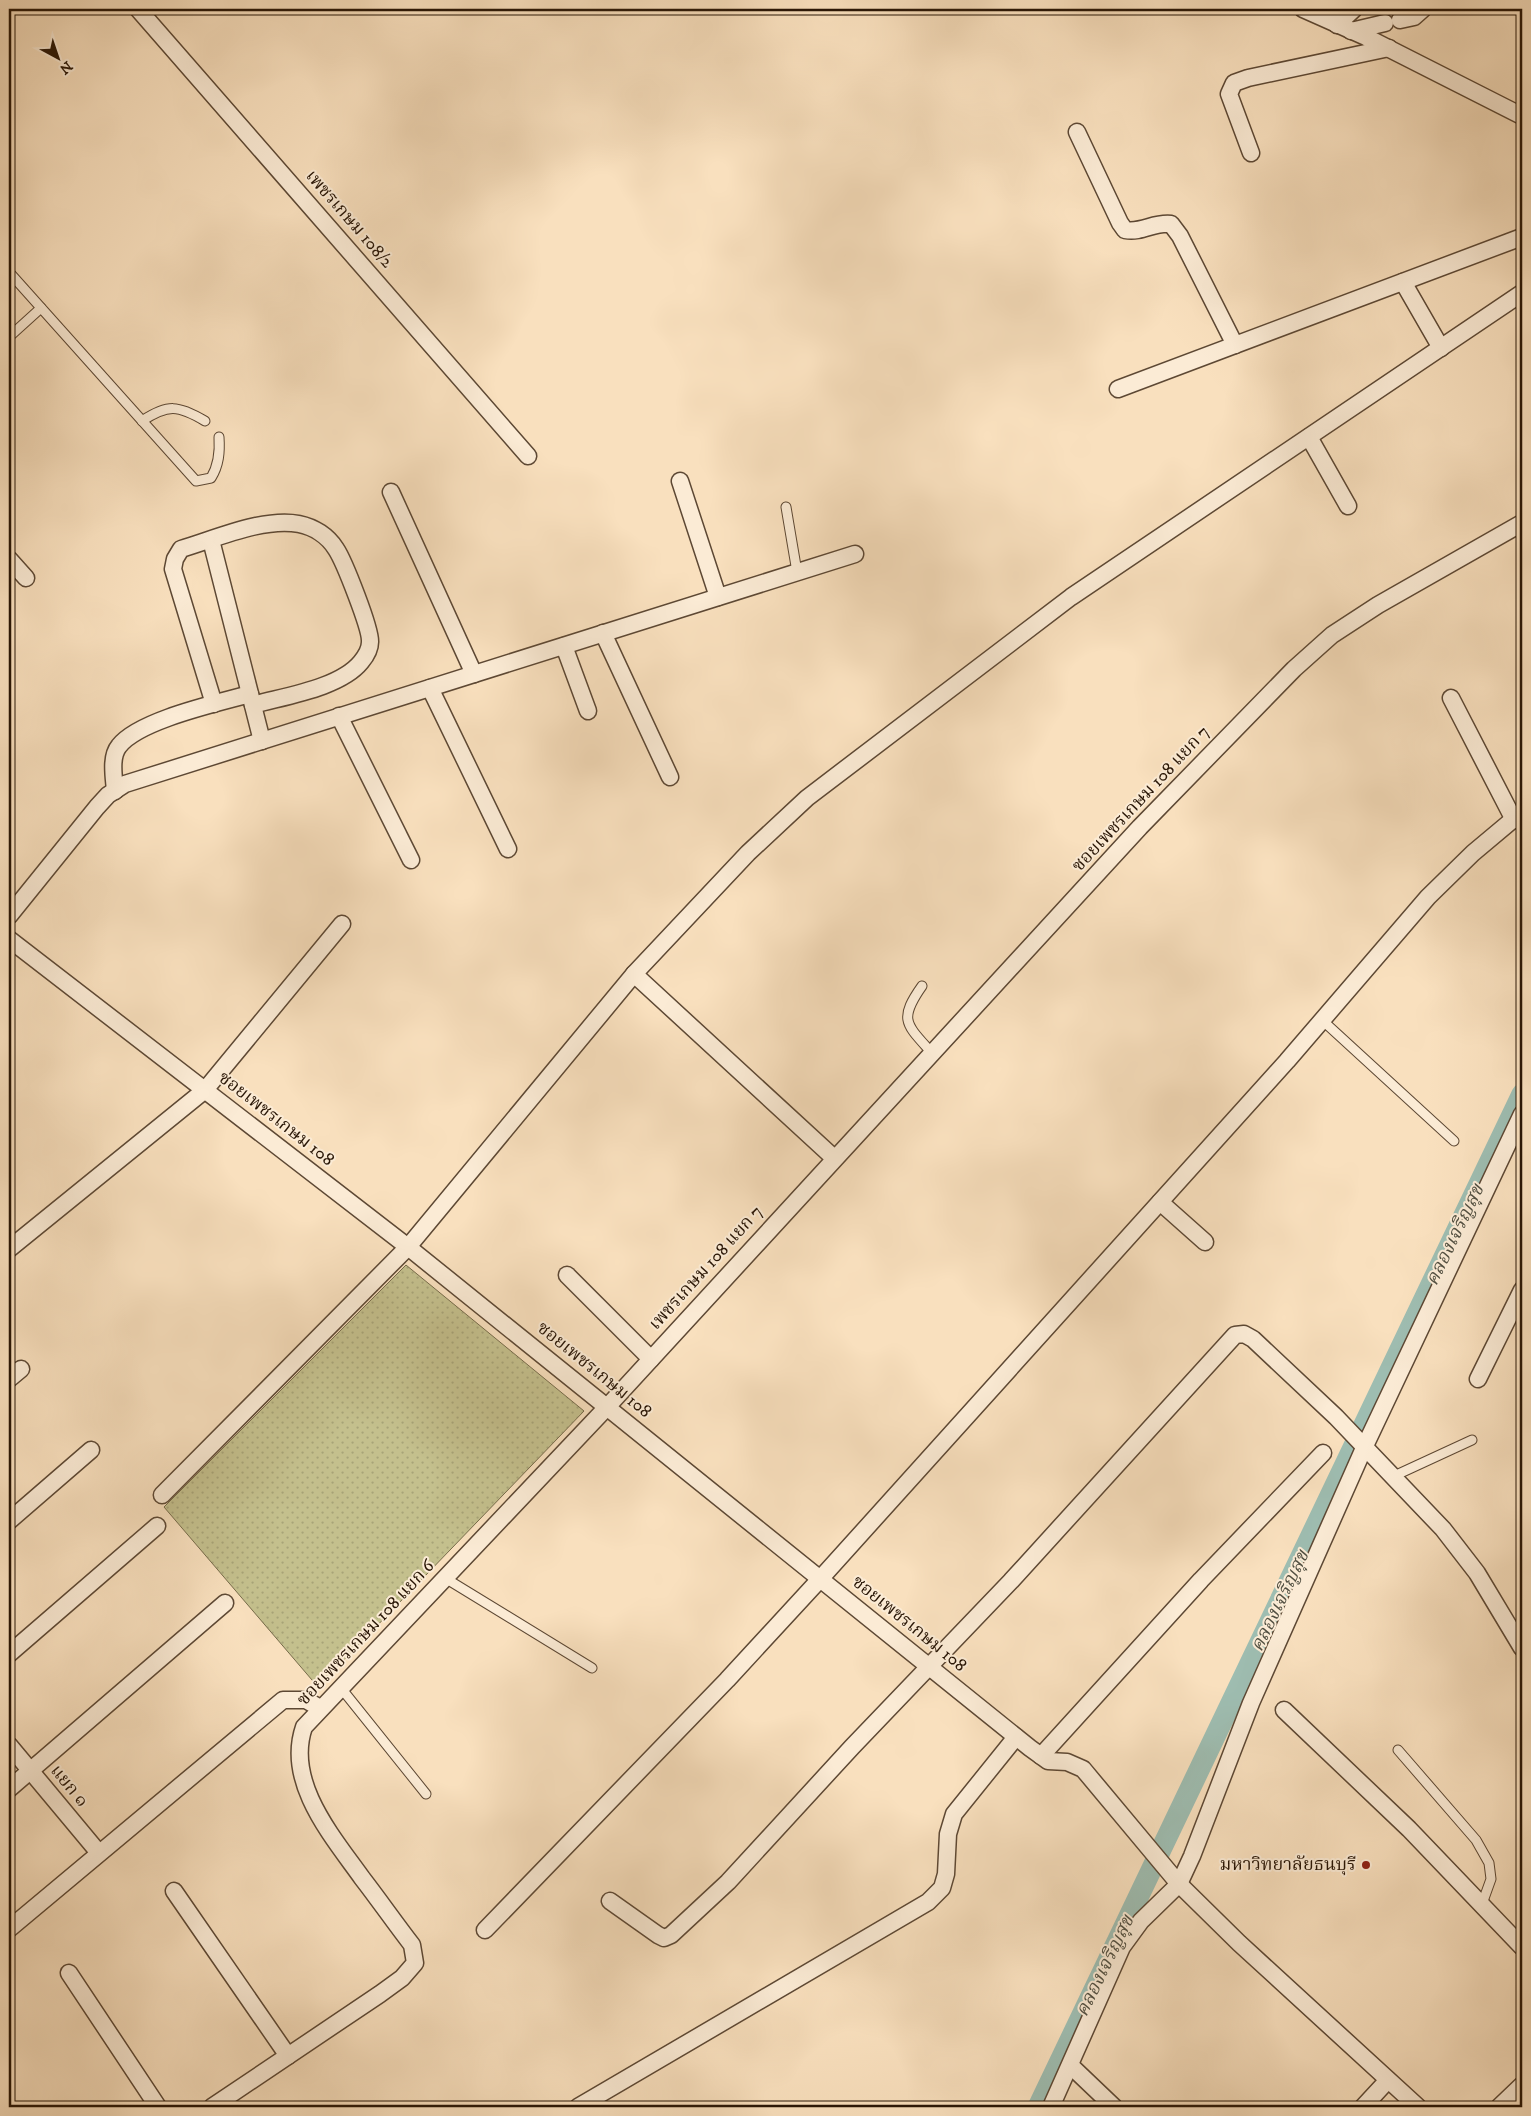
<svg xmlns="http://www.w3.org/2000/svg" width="1531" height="2116" font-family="'IM FELL DW Pica','Noto Serif Thai',serif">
	<defs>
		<pattern id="grass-dots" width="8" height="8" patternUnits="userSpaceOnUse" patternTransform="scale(1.25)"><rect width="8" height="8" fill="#c4c08d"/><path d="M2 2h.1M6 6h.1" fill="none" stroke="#a8a478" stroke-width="1.8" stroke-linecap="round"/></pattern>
	</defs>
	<rect width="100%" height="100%" fill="#f9e0be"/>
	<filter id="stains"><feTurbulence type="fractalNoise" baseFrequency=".004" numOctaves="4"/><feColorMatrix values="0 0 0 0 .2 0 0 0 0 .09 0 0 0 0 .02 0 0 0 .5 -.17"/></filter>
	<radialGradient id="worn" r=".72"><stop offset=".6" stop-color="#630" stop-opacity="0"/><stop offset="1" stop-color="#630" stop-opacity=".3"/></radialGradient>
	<polygon fill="url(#grass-dots)" stroke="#766b4a" points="406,1265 584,1411 318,1687 164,1507"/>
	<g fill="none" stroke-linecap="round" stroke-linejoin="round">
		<polyline stroke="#9ebdb1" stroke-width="21" points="1038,2107 1522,1094"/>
		<g stroke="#5d4834" stroke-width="11">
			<g id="service">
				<path d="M9,272L196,481L211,478C219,465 220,452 219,437"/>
				<polyline points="9,337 41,308"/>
				<path d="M142,421C168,404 178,405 205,421"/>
				<polyline points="786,507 797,572"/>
				<path d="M922,986C898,1020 906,1024 932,1053"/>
				<polyline points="1322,1020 1454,1141"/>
				<polyline points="1394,1476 1472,1440"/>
				<polyline points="445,1578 592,1668"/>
				<polyline points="341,1688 426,1794"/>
				<polyline points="1398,1750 1476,1840 1489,1863 1491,1879 1482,1904"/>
			</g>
		</g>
		<g stroke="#5d4834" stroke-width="19">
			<g id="minor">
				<polyline points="138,9 528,456"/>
				<polyline points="1303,9 1366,37 1522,116"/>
				<polyline points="1400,20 1414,17 1423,9"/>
				<polyline points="1337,25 1354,9"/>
				<polyline points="1351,31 1385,23"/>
				<path d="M1077,132L1120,223L1125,230C1143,233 1153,222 1171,224L1180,236L1235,345"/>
				<polyline points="1251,153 1229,94 1234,83 1248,78 1389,48"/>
				<polyline points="1403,282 1441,348"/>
				<polyline points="1118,389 1522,237"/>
				<polyline points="1309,437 1348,506"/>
				<polyline points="680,481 718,597"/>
				<polyline points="391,492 474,674"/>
				<polyline points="211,540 262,741"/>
				<polyline points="9,559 26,578"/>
				<polyline points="603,633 670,777"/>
				<polyline points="564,646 588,711"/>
				<polyline points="430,688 508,849"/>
				<polyline points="1451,698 1514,820"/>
				<path d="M214,704L173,569L175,559L181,549C215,539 264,517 299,524C314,527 328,536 336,549C344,561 371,629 370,642C370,649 366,656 361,662C340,688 285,696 253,705"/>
				<polyline points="339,716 411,860"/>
				<path d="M115,791C114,777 110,757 119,746C139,720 218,703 250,694"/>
				<polyline points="9,916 97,807 108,795 125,784 855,554"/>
				<polyline points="9,939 408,1247 1030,1748 1048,1761 1067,1762 1083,1769 1179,1884 1239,1943 1418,2107"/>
				<polyline points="634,974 834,1158"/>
				<polyline points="1160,1202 1205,1242"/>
				<polyline points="9,1249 205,1090 342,924"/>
				<polyline points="567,1275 651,1359"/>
				<polyline points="9,1379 21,1369"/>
				<polyline points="1478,1379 1522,1290"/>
				<polyline points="162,1495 408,1247 634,974 748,853 807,798 1071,597 1522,293"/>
				<polyline points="9,1521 91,1450"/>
				<polyline points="9,1654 157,1526"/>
				<polyline points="1284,1710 1409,1829 1522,1947"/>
				<polyline points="9,1745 99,1853"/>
				<polyline points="1041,1756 1201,1580 1323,1453"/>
				<polyline points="9,1789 225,1603"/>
				<polyline points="174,1891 288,2056"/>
				<polyline points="610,1901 658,1935 664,1938 671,1935 728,1882 852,1747 1011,1581 1235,1335 1244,1334 1253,1339 1336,1417 1443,1529 1477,1573 1522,1648"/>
				<polyline points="9,1929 283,1700 306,1700 320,1708"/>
				<polyline points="485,1930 727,1680 821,1578 1287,1061 1428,897 1473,853 1522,812"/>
				<polyline points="69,1973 158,2107"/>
				<polyline points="1071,2066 1114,2107"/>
				<path d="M212,2107L380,1994L402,1978L415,1963L412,1945C395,1923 379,1900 362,1878C332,1836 285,1782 304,1727L608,1406L1140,827L1294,669L1332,635L1378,605L1522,523"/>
				<polyline points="578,2107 928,1902 942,1888 946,1874 948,1834 954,1814 1016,1737"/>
				<polyline points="1051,2107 1122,1947 1141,1921 1179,1884 1192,1856 1251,1703 1364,1448 1522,1114"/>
				<polyline points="1363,2107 1388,2080"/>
				<polyline points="1499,2107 1522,2085"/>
			</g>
		</g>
		<use href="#service" stroke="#fbebd5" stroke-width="9"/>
		<use href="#minor" stroke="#fbebd5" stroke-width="16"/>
	</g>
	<circle fill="#8f2418" stroke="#fbebd5" stroke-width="2" cx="1366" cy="1865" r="5"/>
	<g text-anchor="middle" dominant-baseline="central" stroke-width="4" stroke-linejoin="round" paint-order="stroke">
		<g font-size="18" fill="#291606" stroke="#fbebd5">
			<text transform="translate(349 219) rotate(49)">เพชรเกษม 108/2</text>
			<text transform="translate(1141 799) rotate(-47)">ซอยเพชรเกษม 108 แยก 7</text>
			<text transform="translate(276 1119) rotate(38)">ซอยเพชรเกษม 108</text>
			<text transform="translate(706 1268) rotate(-48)">เพชรเกษม 108 แยก 7</text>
			<text transform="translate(594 1370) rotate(39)">ซอยเพชรเกษม 108</text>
			<text transform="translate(909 1624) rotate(39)">ซอยเพชรเกษม 108</text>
			<text transform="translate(366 1633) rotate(-47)">ซอยเพชรเกษม 108 แยก 6</text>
			<text transform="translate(69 1786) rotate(50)">แยก ๑</text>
		</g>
		<g font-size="18" fill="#291606" stroke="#fbebd5" text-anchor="end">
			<text x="1356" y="1865">มหาวิทยาลัยธนบุรี</text>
		</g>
		<g font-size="19" font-style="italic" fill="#525042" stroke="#fbebd5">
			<text transform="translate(1455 1235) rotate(-64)">คลองเจริญสุข</text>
			<text transform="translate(1280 1601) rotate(-64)">คลองเจริญสุข</text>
			<text transform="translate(1105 1966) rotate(-64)">คลองเจริญสุข</text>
		</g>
	</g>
	<rect width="1531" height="2116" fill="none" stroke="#f9e0be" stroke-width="30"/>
	<rect x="10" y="10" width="1511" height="2096" fill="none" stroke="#291606" stroke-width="2.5"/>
	<rect x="15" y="15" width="1501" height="2086" fill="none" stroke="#291606"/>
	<g transform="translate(58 58) rotate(140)" stroke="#fbebd5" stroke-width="4" paint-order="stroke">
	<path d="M0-4L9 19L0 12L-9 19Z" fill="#291606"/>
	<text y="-8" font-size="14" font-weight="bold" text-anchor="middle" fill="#291606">N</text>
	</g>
	<rect width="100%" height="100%" filter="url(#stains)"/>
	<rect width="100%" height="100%" fill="url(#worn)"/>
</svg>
